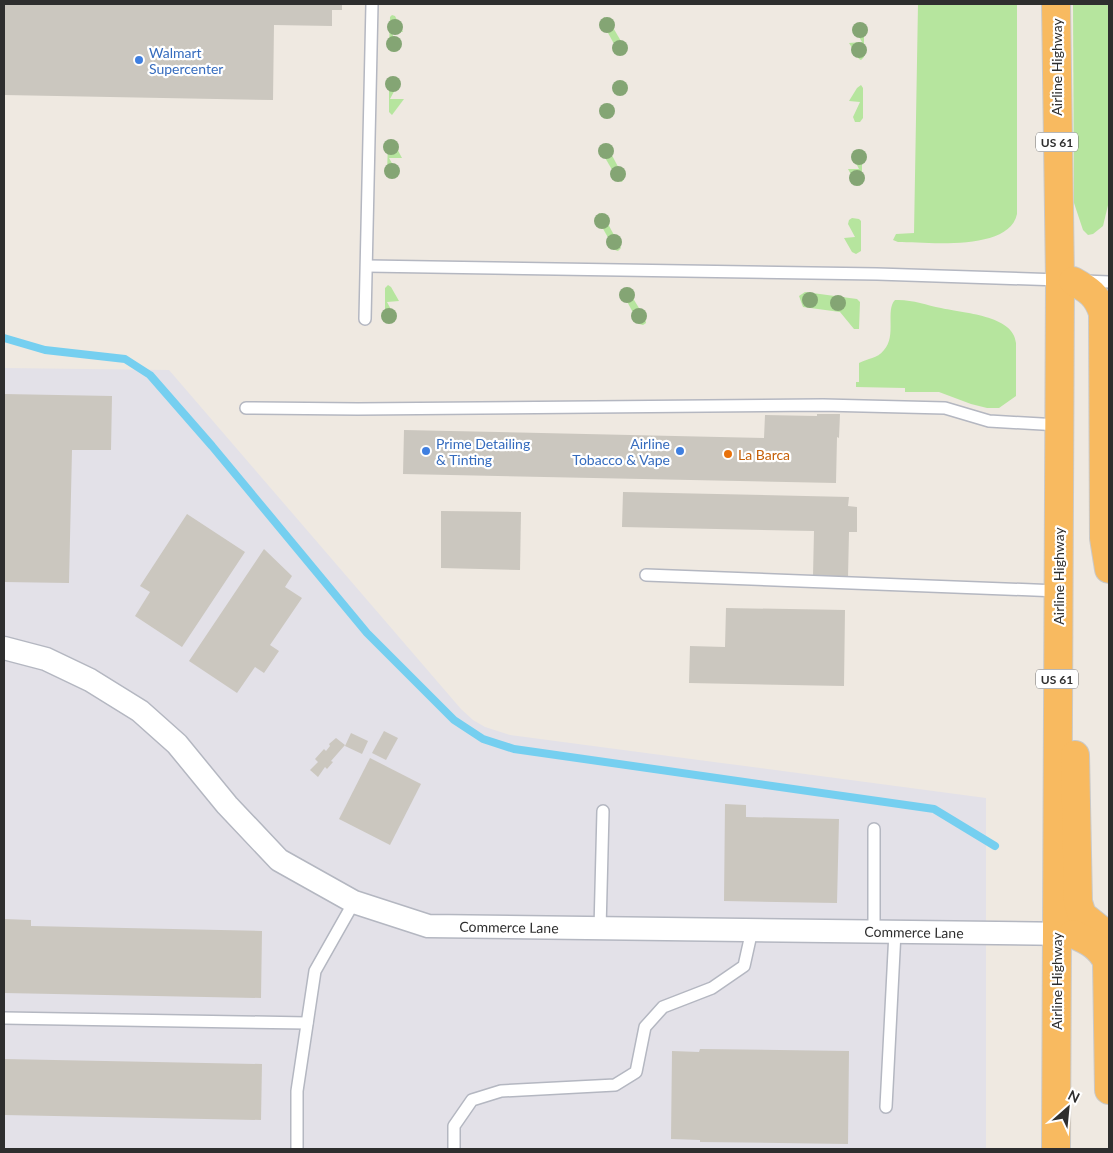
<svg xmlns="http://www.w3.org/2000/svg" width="1113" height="1153" font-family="Lato,sans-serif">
	<rect width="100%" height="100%" fill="#efe9e1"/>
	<polygon fill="#e3e1e8" points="4,368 169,370 461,709 473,720 485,727 510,735 986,798 986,1149 4,1149"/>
	<g fill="#b6e59e">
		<path d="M918,4H1017V214C1009,252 927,242 898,242L893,240L896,234L914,233Z"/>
		<polygon points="1073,4 1109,4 1109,201 1103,226 1093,234 1088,235 1083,230 1074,203"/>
		<polygon points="392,15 395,16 403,32 391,31 399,49 395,52 391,51 389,47 390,17"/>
		<polygon points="604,17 608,19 625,48 626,52 624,55 619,53 602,22"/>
		<polygon points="859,23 863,25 864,27 864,57 861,60 859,59 849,43 862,42 854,28 855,26"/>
		<polygon points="393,78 397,80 398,84 390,99 404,99 392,115 389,112 389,84"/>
		<polygon points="861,85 863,88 863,118 860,122 855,122 853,117 860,102 849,101 857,88"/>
		<polygon points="389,142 394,143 402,158 389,158 397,172 395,177 391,178 387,172 388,144"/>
		<polygon points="603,145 607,146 624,178 622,182 618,180 600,149"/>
		<polygon points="854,150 859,150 862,154 862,183 859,186 856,184 848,169 859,169 853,157 853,152"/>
		<polygon points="599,213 603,215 619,244 621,248 618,251 615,250 597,218"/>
		<polygon points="852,218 859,219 861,221 861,251 856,254 852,252 844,238 855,237 848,224 849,220"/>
		<polygon points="388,285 391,287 399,301 387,302 394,315 393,320 389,321 385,316 385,288"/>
		<polygon points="624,288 628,290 645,318 646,323 643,325 639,324 622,292"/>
		<polygon points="805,292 857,299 860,302 859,329 854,329 840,312 803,307 799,296"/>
		<path d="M895,300C911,299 926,305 941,308C962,313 1014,315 1016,343V396L999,408H987L971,404L939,392H905V388L856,387V382H859V363C868,358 877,359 884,350C897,336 885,310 895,300Z"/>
	</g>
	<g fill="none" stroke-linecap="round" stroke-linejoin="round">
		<polyline stroke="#75cff0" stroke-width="8" points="4,338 45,350 125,359 150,375 212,446 367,633 454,720 483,739 514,749 934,809 995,846"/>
	</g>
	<g fill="#cbc7bf">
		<polygon points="4,4 342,4 342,10 332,10 332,26 274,25 273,100 4,95"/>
		<polygon points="4,394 112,396 111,450 72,450 69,583 4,582"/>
		<polygon points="817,414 840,414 839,438 837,437 836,483 403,474 404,430 764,438 765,415 817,416"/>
		<polygon points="623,492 849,497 848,506 857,507 857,532 849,532 848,577 813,576 814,531 622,527"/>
		<polygon points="441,511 521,512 520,570 441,568"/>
		<polygon points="187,514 245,552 182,647 135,616 150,592 140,586"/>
		<polygon points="264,549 292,576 285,587 302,598 270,645 279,651 264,673 255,667 237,693 189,661"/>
		<polygon points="726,608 845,610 844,686 689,683 690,646 725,647"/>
		<polygon points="384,731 398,738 386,760 372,753"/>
		<polygon points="351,733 368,741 362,754 345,746"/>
		<polygon points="336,738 345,745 331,761 333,762 327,769 325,767 318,777 310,770 318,762 315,759 324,749 326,751 330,746 329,744"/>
		<polygon points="370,758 421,784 390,845 339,819"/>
		<polygon points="725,804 746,805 746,817 839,819 837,903 724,901"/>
		<polygon points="4,919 31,920 31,926 262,931 261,998 4,993"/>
		<polygon points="700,1049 849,1051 848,1144 700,1142 700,1140 671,1139 672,1051 699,1052"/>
		<polygon points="4,1059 262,1064 261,1120 4,1115"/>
	</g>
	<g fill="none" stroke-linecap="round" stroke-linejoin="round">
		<g stroke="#b4b7c1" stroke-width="14">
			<g id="service">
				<polyline points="367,266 877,274 1060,280"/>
				<polyline points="1084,281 1109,282"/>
				<polyline points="365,319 372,4"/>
				<polyline points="246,408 358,409 823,405 945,408 989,421 1059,425"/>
				<polyline points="646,575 1058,591"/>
				<polyline points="600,929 603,811"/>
				<polyline points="874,932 874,829"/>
				<polyline points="4,1018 307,1023"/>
				<polyline points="886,1107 895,932"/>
				<polyline points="297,1149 297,1091 315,971 354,902"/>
				<polyline points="454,1149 454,1126 472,1100 501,1091 615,1085 636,1072 645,1027 663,1007 712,988 744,966 752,930"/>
			</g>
		</g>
		<g stroke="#b4b7c1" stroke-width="25">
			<polyline id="minor" points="4,648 46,659 90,680 140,711 177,744 227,805 279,860 354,902 428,926 1073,934"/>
		</g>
		<g stroke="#c9c9c9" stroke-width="30">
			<g id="trunk">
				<polyline points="1056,4 1060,280 1056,1149"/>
				<path d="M1073,281C1089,290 1097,295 1103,313L1104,538L1109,569"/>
				<polyline points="1075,755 1078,902 1082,915 1107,935"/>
				<path d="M1073,934C1089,941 1099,946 1107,961L1109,1090"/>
			</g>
		</g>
		<use href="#service" stroke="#fff" stroke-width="11"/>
		<use href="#minor" stroke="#fff" stroke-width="22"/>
		<use href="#trunk" stroke="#f8ba60" stroke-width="28"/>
	</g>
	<g fill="#84a574">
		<circle cx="607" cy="25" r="8"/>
		<circle cx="395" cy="27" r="8"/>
		<circle cx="860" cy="30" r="8"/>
		<circle cx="394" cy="44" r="8"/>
		<circle cx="620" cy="48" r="8"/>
		<circle cx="859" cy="50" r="8"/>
		<circle cx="393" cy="84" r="8"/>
		<circle cx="620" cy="88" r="8"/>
		<circle cx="607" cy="111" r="8"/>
		<circle cx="391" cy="147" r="8"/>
		<circle cx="606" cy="151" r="8"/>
		<circle cx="859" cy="157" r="8"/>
		<circle cx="392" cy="171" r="8"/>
		<circle cx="618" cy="174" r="8"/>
		<circle cx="857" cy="178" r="8"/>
		<circle cx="602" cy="221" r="8"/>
		<circle cx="614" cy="242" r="8"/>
		<circle cx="627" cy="295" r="8"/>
		<circle cx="810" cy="300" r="8"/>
		<circle cx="838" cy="303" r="8"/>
		<circle cx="389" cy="316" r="8"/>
		<circle cx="639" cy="316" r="8"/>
	</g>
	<g fill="#3f7fe0" stroke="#fff" stroke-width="2">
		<circle cx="139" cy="60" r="5"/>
		<circle cx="426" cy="451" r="5"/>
		<circle cx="680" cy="451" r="5"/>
	</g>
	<circle fill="#e8710a" stroke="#fff" stroke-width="2" cx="728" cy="454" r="5"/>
	<g text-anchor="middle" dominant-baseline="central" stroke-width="4.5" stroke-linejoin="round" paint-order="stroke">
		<g fill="#fff" stroke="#6d6d6d" stroke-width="1">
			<rect x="1036" y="132.5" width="42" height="19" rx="4"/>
			<rect x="1036" y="669.5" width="42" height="19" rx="4"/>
		</g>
		<g font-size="12" font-weight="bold" fill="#2e2e2e">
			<text x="1057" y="142">US 61</text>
			<text x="1057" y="679">US 61</text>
		</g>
		<g font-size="14" fill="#366cbe" stroke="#fff" text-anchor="start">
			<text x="149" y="52">Walmart<tspan x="149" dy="16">Supercenter</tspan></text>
			<text x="436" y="443">Prime Detailing<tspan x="436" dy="16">&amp; Tinting</tspan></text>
			<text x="670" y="443" text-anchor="end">Airline<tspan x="670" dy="16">Tobacco &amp; Vape</tspan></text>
		</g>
		<g font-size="14" fill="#2e2e2e" stroke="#fff">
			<text transform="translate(1056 67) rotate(-90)">Airline Highway</text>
			<text transform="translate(1058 576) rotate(-90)">Airline Highway</text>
			<text transform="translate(509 927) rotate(1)">Commerce Lane</text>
			<text transform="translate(914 932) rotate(1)">Commerce Lane</text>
			<text transform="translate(1056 981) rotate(-90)">Airline Highway</text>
		</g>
		<g font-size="14" fill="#c56008" stroke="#fff" text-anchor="start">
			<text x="738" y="454">La Barca</text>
		</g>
	</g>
	<rect width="1113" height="1153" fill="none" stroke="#2e2e2e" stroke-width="10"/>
	<g transform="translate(1068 1108) rotate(27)" stroke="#ffffff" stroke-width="4" paint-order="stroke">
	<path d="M0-4L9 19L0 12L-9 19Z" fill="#2e2e2e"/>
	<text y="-8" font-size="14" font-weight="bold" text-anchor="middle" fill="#2e2e2e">N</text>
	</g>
</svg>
